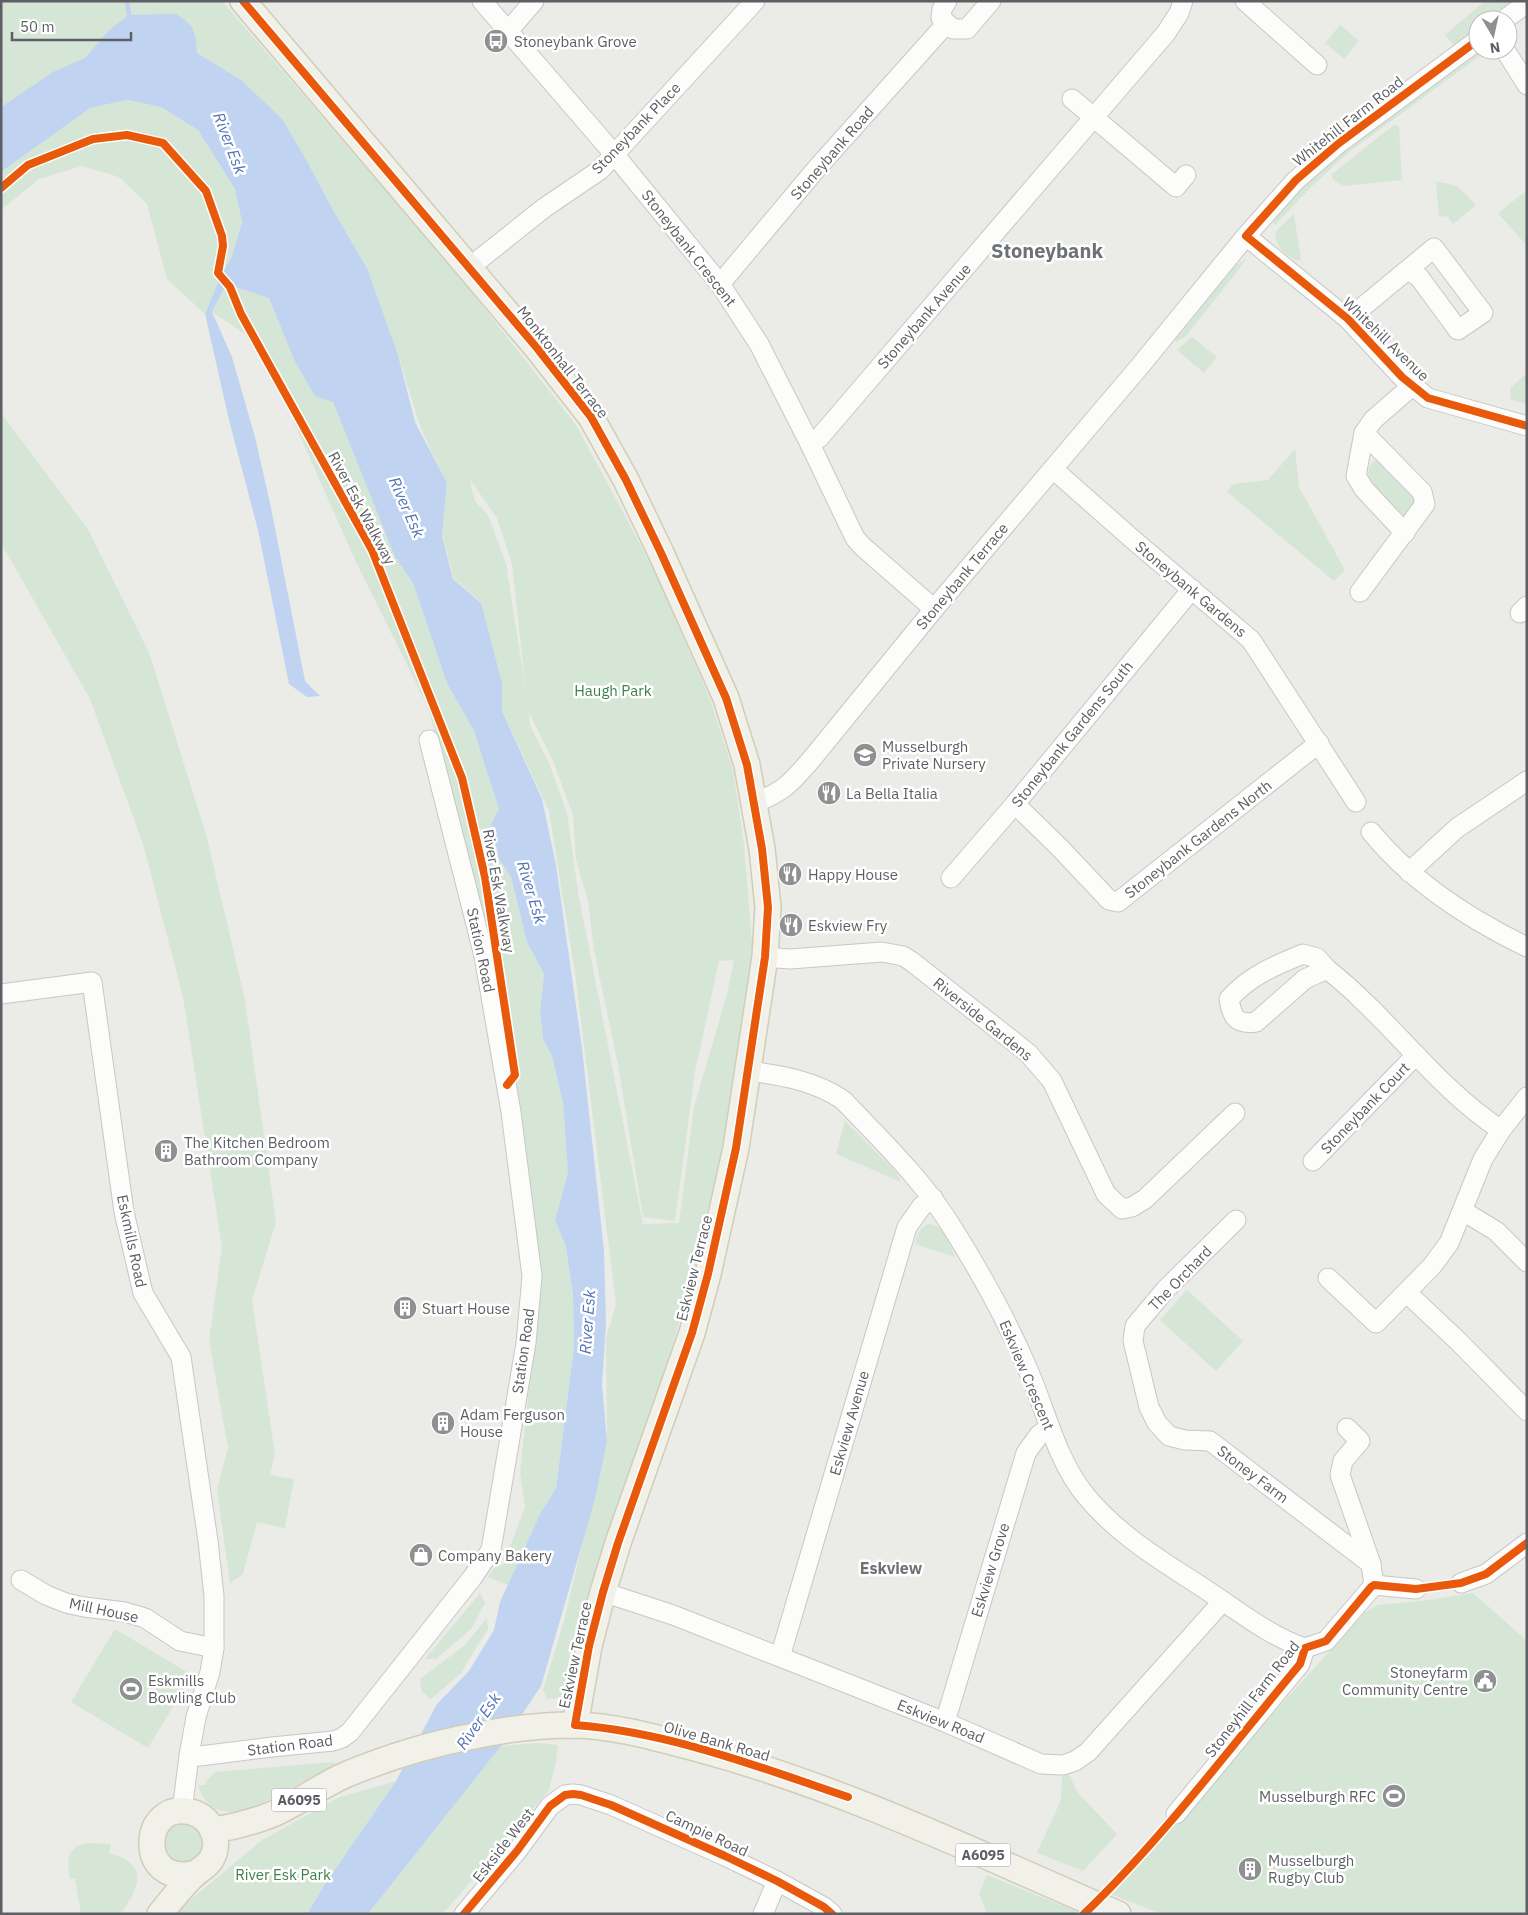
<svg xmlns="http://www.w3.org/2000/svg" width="1528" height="1915" font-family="'IBM Plex Sans',sans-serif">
	<rect width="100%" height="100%" fill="#ebebe7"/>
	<g fill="#d6e6d6" fill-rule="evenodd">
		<path d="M1,1H222L456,272L576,425L653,568L710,699L733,770L744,845L753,956L731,1111L708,1223L641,1455L589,1590L566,1697L547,1699L543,1690L564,1621L607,1441L606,1338L616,1305L575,973L549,811L499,704L481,602L454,579L442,534L447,485L420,426L398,355L367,268L333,210L307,161L217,80L1,123ZM469,478L497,518L512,564L526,692L506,564L488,515L475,501ZM529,713L553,761L573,815L576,859L588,901L594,950L618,1065L643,1217L675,1221L695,1072L719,961L734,960L727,994L694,1107L679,1223L643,1224L578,892L567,813L549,763L530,725Z"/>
		<polygon points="1485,1 1514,1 1488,20 1478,20 1478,28 1454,45 1445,35"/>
		<polygon points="1340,25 1359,41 1344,59 1325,43"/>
		<polygon points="1479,52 1485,52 1349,152 1311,187 1275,225 1273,223 1275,218 1307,183 1345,149 1474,53"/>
		<polygon points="127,100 161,107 198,130 235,189 242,222 232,256 219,280 205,314 167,279 147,204 119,177 82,166 39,179 1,210 1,172 90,108"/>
		<polygon points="1394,125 1399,126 1402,180 1343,186 1332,179 1332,174"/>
		<path d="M1436,182C1458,183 1462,190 1476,205L1453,224L1447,216L1439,217Z"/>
		<polygon points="1527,190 1527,246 1498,213"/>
		<path d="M1294,214L1301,260L1298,261C1286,255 1273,247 1276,231Z"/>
		<polygon points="1247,259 1186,336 1176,342 1175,340 1234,266"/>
		<polygon points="228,280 232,286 269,298 295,362 315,395 333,402 395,557 413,583 447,683 474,731 499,809 491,824 499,859 511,877 527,942 544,974 540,1011 543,1039 552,1056 563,1103 568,1172 555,1220 566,1247 573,1295 574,1347 556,1488 540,1514 508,1585 488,1577 494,1568 503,1565 525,1507 520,1472 541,1279 509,1067 455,802 427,705 356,562 280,391 245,334 212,312"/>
		<polygon points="1192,337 1217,357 1204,373 1177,350"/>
		<polygon points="1527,373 1527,404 1511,400 1510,388"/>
		<polygon points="1,413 89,531 150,655 207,838 245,1000 276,1222 252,1300 275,1455 270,1475 294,1479 285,1528 257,1522 243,1574 230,1583 217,1489 228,1448 209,1340 222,1247 183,997 143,844 90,699 1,543"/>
		<polygon points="1295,449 1299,487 1345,570 1334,581 1227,492 1233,484 1268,480"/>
		<path d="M1376,460L1418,498L1408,519L1370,484C1367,475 1367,464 1376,460Z"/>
		<polygon points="845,1121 896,1172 901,1182 836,1154"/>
		<path d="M928,1224C945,1224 949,1244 955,1257L915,1244C917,1235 919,1228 928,1224Z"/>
		<polygon points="1187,1290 1243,1341 1216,1371 1160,1320"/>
		<polygon points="480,1593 485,1603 471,1629 436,1659 425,1659"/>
		<polygon points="1473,1593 1527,1641 1527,1914 1162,1914 1110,1894 1364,1613 1378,1605 1429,1600"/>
		<polygon points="487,1618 488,1629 460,1674 431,1699 422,1692 420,1679 465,1645"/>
		<polygon points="115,1629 192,1675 148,1748 71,1702"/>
		<polygon points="537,1743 558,1745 556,1763 549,1790 448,1908 441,1914 368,1914 501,1746"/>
		<path d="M334,1762L336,1768C324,1773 312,1777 300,1783C271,1798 215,1838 198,1785H205L208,1779L215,1772Z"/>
		<polygon points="1069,1775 1078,1793 1117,1834 1083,1871 1037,1853 1061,1800 1062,1776"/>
		<polygon points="396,1781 325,1884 307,1914 176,1914 182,1907 262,1840 340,1797"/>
		<polygon points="169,1822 198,1823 206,1850 190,1865 169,1861 161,1834"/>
		<path d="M88,1843L111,1844L109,1853C151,1865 139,1886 121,1914H81L75,1879H70C66,1862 67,1846 88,1843Z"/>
		<polygon points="987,1875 1076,1911 1073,1914 987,1914 979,1893"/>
	</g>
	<path fill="#c0d4f1" d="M176,14C196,27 195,30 197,53L241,80L282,119L307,161L333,210L367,268L398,355L415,422L447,483L442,536L453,579L481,603L502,683V711L542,799L556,865L582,1048L604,1251L606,1325L602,1384L607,1442L594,1503L541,1686L501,1746L368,1914H307L325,1884L396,1781L437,1704L469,1671L494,1630L500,1602L540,1514L556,1488L574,1347L573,1295L566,1247L555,1220L568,1172L563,1103L552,1056L543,1039L540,1011L544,974L527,942L511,877L499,859L491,824L499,809L474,731L447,683L413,583L395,557L333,402L315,396L295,362L269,298L232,286L228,281L212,312L232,357L255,437L270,503L305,681L320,696L307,697L289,684L258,530L229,420L205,314L219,280L232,256L242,222L235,189L198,130L161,107L127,100L90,108L1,172V107L53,72L85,58L108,31L129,15Z"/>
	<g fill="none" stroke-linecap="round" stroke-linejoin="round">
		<polyline stroke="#c0d4f1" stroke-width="5" points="127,1 129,15"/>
		<g stroke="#c7c7c7" stroke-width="21">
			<g id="minor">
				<polyline points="482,1 614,154 720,284 759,344 810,444 855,538 862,546 934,609"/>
				<polyline points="947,1 942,9 941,18 953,29 967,29 991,1"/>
				<polyline points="1245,1 1317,65"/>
				<polyline points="1504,20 1527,3"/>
				<polyline points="508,31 534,1"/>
				<polyline points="1505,50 1527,85"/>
				<polyline points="1072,99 1176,187 1186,175"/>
				<polyline points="1246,236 1348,319 1402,377 1428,398 1527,426"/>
				<polyline points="480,259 544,208 600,170 755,1"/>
				<polyline points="720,284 817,168 946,24"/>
				<polyline points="1348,319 1434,248 1483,313 1458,330 1419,277 1408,270"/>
				<polyline points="1364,433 1356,476 1364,489 1405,533"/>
				<polyline points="810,444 819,438 1166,33 1179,13 1183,1"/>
				<polyline points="1053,469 1130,537 1251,640 1356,802"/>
				<polyline points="1360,592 1425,504 1422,492 1364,433 1373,420 1412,386"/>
				<polyline points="1520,613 1527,606"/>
				<path d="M754,803C783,792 790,784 810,761L934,609L1140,366L1246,236L1296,180L1339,143L1478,40"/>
				<polyline points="1015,804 1060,848 1109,900 1118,902 1319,743"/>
				<path d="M1371,832C1412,882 1469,919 1527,947"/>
				<polyline points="1409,872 1457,828 1527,781"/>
				<polyline points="951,878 1015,804 1192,589"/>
				<path d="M1303,954L1317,958L1327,969L1305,979L1256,1022C1236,1025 1232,1017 1229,999C1249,976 1276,965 1303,954Z"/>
				<polyline points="765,957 790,959 882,952 903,956 911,961 1028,1053 1052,1081 1106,1194 1122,1209 1132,1207 1145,1199 1235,1113"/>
				<path d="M1327,969C1338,978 1349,987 1359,997C1406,1041 1446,1094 1501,1130"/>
				<polyline points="1,994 92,982 124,1212 143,1293 181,1357 208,1541 214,1596 214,1648 210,1672 196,1717 189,1756"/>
				<path d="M749,1071C781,1075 815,1081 843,1100C883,1142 925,1182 955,1232C983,1277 1009,1324 1029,1372C1047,1414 1057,1461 1086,1496C1119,1536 1162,1561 1205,1589C1237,1610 1269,1636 1305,1648"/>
				<polyline points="1313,1161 1416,1055"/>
				<polyline points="1463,1211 1496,1231 1527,1262"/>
				<polyline points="1236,1220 1166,1289 1135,1326 1133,1341 1149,1407 1157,1423 1169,1436 1185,1440 1210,1441 1371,1564 1374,1585"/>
				<polyline points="1328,1278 1376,1323 1432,1266 1449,1243 1483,1159 1501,1130 1527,1097"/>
				<polyline points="1407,1293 1458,1341 1527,1411"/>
				<polyline points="1347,1428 1360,1441 1343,1461 1340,1475 1371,1564"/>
				<polyline points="21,1580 46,1595 66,1603 84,1607 125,1612 145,1618 180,1641 214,1648"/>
				<polyline points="1461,1583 1486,1574 1527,1543"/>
				<polyline points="1374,1585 1416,1589"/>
				<polyline points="603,1592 673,1615 780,1657 945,1722 1041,1764 1063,1765 1075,1761 1088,1752 1223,1601"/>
				<polyline points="780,1657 907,1227 922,1206 933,1198"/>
				<polyline points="945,1722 1026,1453 1039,1435 1050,1427"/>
				<polyline points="182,1811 189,1756 200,1756 272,1747 333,1741 342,1738 350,1732 472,1578 491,1550 526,1343 532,1276 511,1112 484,956 429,740"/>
				<polyline points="1176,1814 1300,1664 1305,1648 1326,1641 1374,1585"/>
				<polyline points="464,1914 517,1851 550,1806 565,1795 573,1794 581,1795 611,1805 725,1856 777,1881 824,1907 832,1914"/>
				<polyline points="763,1914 777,1881"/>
			</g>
		</g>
		<g stroke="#d0cdb8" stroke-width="28">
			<g id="major">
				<polyline points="243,1 537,348 591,417 626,480 661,553 726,698 747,765 762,849 768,907 765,957 736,1148 708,1274 692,1333 618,1543 603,1592 589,1646 575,1725"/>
				<path d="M213,1830C234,1827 253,1822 273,1814C298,1803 321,1786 345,1775C386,1758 430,1744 474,1736C506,1729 542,1725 575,1725C618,1726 660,1739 702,1750C846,1789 981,1855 1118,1914"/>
				<path d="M160,1914C171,1901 182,1885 196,1873C202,1868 208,1866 212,1858C216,1850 217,1840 213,1832C210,1822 201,1814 191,1812C140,1799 136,1889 196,1873"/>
			</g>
		</g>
		<use href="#minor" stroke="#fcfcfb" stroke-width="19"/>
		<use href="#major" stroke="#f1f1e9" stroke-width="25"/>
		<g stroke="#fff" stroke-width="11">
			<g id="cycleway">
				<path d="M243,1L537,348L591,417L626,480L661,553L726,698L747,765L762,849L768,907L765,957L736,1148L708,1274L692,1333L618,1543L603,1592L589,1646L575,1725C669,1732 759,1767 848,1797"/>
				<polyline points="1478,40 1339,143 1296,180 1246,236 1348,319 1402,377 1428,398 1527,426"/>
				<polyline points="1,188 28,165 93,139 127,135 163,143 206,191 222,236 223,246 218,273 230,287 241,314 372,550 462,778 485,877 515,1075 507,1085"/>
				<polyline points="464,1914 517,1851 550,1806 565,1795 573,1794 581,1795 611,1805 725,1856 777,1881 824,1907 832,1914"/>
				<path d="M1084,1914C1163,1838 1230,1748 1300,1664L1305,1648L1326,1641L1371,1587L1374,1585L1416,1589L1461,1583L1486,1574L1527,1543"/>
			</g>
		</g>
		<use href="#cycleway" stroke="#e8590c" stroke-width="8"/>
	</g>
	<defs>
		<g id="bus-disc" transform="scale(1.25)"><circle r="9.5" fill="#8f9092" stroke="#fff"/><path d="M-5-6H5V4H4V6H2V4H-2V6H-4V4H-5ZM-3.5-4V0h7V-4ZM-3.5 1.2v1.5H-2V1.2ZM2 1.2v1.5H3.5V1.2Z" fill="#fff"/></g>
		<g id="school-disc" transform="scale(1.25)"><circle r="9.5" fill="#8f9092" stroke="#fff"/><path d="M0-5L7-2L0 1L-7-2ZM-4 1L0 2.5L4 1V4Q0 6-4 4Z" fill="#fff"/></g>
		<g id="restaurant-disc" transform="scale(1.25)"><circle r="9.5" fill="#8f9092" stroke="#fff"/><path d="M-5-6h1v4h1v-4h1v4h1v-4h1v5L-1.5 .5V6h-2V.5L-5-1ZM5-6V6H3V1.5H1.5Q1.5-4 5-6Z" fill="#fff"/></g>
		<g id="building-disc" transform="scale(1.25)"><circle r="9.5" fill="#8f9092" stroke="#fff"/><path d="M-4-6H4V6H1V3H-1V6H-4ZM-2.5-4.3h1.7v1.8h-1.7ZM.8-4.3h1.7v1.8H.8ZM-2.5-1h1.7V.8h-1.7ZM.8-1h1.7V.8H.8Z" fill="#fff"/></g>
		<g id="shop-disc" transform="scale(1.25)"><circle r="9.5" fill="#8f9092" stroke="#fff"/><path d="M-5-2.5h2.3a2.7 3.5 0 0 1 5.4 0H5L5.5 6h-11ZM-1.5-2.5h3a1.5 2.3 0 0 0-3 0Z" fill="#fff"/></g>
		<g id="civic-disc" transform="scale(1.25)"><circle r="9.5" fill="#8f9092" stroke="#fff"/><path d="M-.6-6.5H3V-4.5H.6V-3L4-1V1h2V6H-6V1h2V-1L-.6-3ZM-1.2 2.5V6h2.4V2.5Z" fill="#fff"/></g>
		<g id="stadium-disc" transform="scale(1.25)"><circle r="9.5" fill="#8f9092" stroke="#fff"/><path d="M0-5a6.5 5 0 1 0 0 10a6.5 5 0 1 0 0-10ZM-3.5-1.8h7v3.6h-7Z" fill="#fff"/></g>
	</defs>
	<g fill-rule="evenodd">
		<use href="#bus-disc" x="496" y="41"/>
		<use href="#school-disc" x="865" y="755"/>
		<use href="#restaurant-disc" x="829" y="793"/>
		<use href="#restaurant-disc" x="790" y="874"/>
		<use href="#restaurant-disc" x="791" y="925"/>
		<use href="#building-disc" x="166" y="1151"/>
		<use href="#building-disc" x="405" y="1308"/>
		<use href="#building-disc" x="443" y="1423"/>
		<use href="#shop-disc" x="421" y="1555"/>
		<use href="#civic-disc" x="1485" y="1681"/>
		<use href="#stadium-disc" x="131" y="1689"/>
		<use href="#stadium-disc" x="1394" y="1796"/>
		<use href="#building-disc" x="1250" y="1869"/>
	</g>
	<g text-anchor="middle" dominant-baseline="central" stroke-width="5" stroke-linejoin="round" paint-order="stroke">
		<g fill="#fff" stroke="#8e8f92" stroke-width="1">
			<rect x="271.5" y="1788.5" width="55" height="23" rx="4"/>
			<rect x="955.5" y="1843.5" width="55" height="23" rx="4"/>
		</g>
		<g font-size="14" font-weight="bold" fill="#5d5f64">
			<text x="299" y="1800">A6095</text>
			<text x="983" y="1855">A6095</text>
		</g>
		<g font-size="15" fill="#5d5f64" stroke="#fff" text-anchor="start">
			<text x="514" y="41">Stoneybank Grove</text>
			<text x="882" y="746">Musselburgh<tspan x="882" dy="17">Private Nursery</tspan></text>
			<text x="846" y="793">La Bella Italia</text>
			<text x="808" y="874">Happy House</text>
			<text x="808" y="925">Eskview Fry</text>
			<text x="184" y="1142">The Kitchen Bedroom<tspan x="184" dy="17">Bathroom Company</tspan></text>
			<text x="422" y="1308">Stuart House</text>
			<text x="460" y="1414">Adam Ferguson<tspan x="460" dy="17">House</tspan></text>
			<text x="438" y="1555">Company Bakery</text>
			<text x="1468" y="1672" text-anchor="end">Stoneyfarm<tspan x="1468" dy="17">Community Centre</tspan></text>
			<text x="148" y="1680">Eskmills<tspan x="148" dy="17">Bowling Club</tspan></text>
			<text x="1376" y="1796" text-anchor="end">Musselburgh RFC</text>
			<text x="1268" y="1860">Musselburgh<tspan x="1268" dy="17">Rugby Club</tspan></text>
		</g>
		<g font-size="15" fill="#5d5f64" stroke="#fff">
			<text transform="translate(1348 121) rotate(-38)">Whitehill Farm Road</text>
			<text transform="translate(636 128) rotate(-46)">Stoneybank Place</text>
			<text transform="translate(832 153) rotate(-49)">Stoneybank Road</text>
			<text transform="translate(689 248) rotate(52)">Stoneybank Crescent</text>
			<text transform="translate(924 316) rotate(-49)">Stoneybank Avenue</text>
			<text transform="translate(1386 339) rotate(44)">Whitehill Avenue</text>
			<text transform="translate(563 362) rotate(52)">Monktonhall Terrace</text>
			<text transform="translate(362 508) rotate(62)">River Esk Walkway</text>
			<text transform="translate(962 576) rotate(-50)">Stoneybank Terrace</text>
			<text transform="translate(1191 589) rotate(40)">Stoneybank Gardens</text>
			<text transform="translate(1072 734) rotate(-51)">Stoneybank Gardens South</text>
			<text transform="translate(1198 839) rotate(-38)">Stoneybank Gardens North</text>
			<text transform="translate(499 891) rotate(80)">River Esk Walkway</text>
			<text transform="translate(481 950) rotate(78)">Station Road</text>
			<text transform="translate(983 1019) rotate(39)">Riverside Gardens</text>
			<text transform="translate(1365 1108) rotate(-46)">Stoneybank Court</text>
			<text transform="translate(132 1241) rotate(78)">Eskmills Road</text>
			<text transform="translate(694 1268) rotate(-76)">Eskview Terrace</text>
			<text transform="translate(1180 1278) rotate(-46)">The Orchard</text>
			<text transform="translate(523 1351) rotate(-82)">Station Road</text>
			<text transform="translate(1027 1375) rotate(67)">Eskview Crescent</text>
			<text transform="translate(849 1423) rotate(-74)">Eskview Avenue</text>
			<text transform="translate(1253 1474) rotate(37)">Stoney Farm</text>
			<text transform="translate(990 1570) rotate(-73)">Eskview Grove</text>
			<text transform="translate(104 1610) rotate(12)">Mill House</text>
			<text transform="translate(575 1655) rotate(-78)">Eskview Terrace</text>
			<text transform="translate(1252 1699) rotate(-52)">Stoneyhill Farm Road</text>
			<text transform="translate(941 1721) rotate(22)">Eskview Road</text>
			<text transform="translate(717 1741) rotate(16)">Olive Bank Road</text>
			<text transform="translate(290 1745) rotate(-7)">Station Road</text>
			<text transform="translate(707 1833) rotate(25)">Campie Road</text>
			<text transform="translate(503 1845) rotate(-52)">Eskside West</text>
		</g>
		<g font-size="15" fill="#40804d" stroke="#fff">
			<text x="613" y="690">Haugh Park</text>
			<text x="283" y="1874">River Esk Park</text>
		</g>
		<g font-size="16" font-style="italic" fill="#5373b5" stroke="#fff">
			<text transform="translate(230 143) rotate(69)">River Esk</text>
			<text transform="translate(407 507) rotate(66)">River Esk</text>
			<text transform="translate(532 892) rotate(73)">River Esk</text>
			<text transform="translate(587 1322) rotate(-86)">River Esk</text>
			<text transform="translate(478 1721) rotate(-55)">River Esk</text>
		</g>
		<g font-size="16" font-weight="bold" fill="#6e7176" stroke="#fff">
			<text x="891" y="1568">Eskview</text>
		</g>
		<g font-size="20" font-weight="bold" fill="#6e7176" stroke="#fff">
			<text x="1047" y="250">Stoneybank</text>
		</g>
	</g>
	<rect width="1528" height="1915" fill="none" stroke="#5d5f64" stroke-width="5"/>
	<g transform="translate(1493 35) rotate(171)"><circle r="24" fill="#ffffff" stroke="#bebfc1"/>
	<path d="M0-4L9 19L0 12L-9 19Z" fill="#8f9092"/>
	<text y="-8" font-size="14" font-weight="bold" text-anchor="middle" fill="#5d5f64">N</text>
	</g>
	<path d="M12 32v8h119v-8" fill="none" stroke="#5d5f64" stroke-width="2.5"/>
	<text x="20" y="32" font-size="15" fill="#5d5f64" stroke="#ffffff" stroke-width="4" paint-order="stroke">50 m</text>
</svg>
